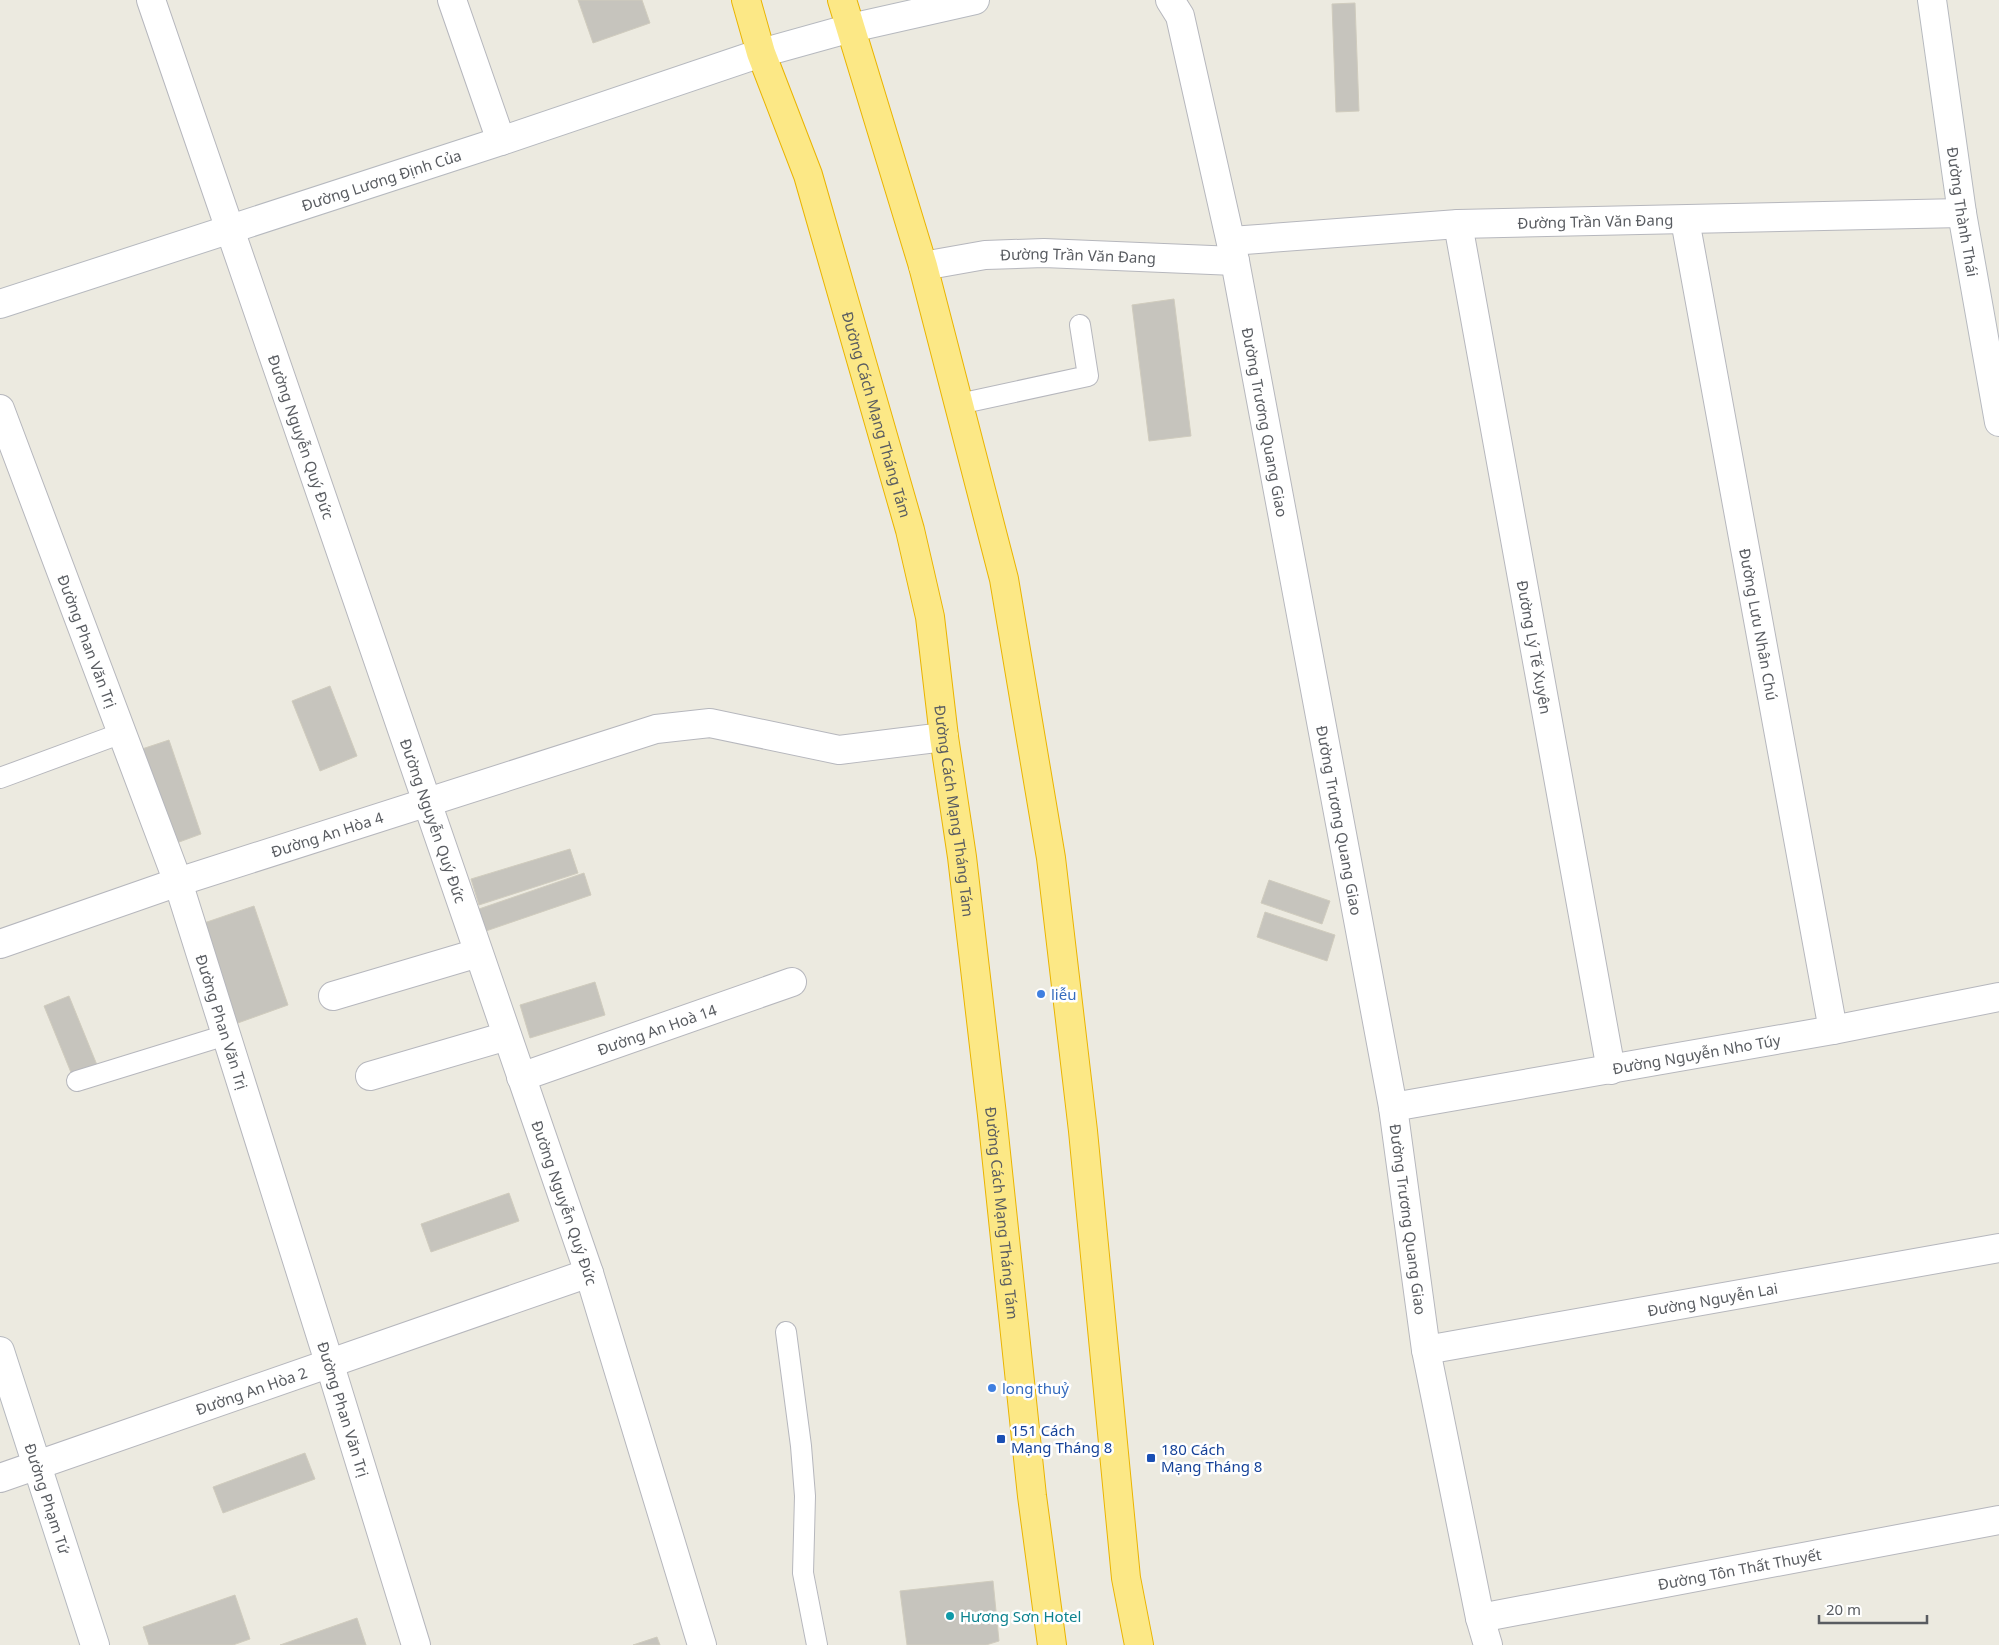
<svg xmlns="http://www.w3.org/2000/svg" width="1999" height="1645" font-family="'Noto Sans',sans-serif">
	<rect width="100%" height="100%" fill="#eceae0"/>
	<g fill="#c6c4bd" stroke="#d0ccbe">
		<polygon points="578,0 642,0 650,23 593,43"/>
		<polygon points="1355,3 1359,111 1336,112 1332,4"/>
		<polygon points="1174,299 1191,436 1149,441 1132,305"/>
		<polygon points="330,686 357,756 320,771 292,701"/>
		<polygon points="169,740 201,834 171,845 139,750"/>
		<polygon points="570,849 578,873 479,905 471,879"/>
		<polygon points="584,873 591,895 483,932 476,910"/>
		<polygon points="1269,880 1330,901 1322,924 1261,903"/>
		<polygon points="254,906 288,1005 235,1024 201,924"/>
		<polygon points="1265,912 1335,935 1327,961 1257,937"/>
		<polygon points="595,982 605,1015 530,1038 520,1005"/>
		<polygon points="69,996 97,1065 72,1075 44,1006"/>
		<polygon points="509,1193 519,1221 431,1252 421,1224"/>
		<polygon points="305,1453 315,1479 223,1513 213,1487"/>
		<polygon points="993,1581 999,1641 986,1645 907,1645 900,1591"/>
		<polygon points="235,1595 250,1639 233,1645 149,1645 143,1627"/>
		<polygon points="357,1618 366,1645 280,1645"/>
		<polygon points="657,1637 660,1645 633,1645"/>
	</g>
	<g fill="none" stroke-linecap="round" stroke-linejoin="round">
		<g stroke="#b6b7bd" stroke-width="22">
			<g id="lane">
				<polyline points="959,404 1088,376 1080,325"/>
				<polyline points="0,778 122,733"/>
				<polyline points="77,1081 226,1035"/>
				<polyline points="786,1332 801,1446 805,1496 803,1573 817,1645"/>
			</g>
		</g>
		<g stroke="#b6b7bd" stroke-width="30">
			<g id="street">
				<path id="s1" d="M151,0L589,1273L702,1645"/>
				<polyline points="452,0 501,141"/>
				<path id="s2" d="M1170,0L1180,16L1235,261L1393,1107L1426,1350L1480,1618L1488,1645"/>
				<path id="s3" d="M1685,220L1833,1030"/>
				<path id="s4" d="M1458,224L1611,1070"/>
				<path id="s5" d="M1231,241L1458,224L1962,213"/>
				<path id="s6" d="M923,266L985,255L1044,253L1235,261"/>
				<path id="s7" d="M0,409L178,882L329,1362L416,1645"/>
				<path id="s8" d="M0,944L178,882L656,729L710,723L839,750L944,737"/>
				<polyline points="333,996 478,953"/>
				<polyline points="370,1076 507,1036"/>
				<path id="s9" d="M521,1077L792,982"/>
				<path id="s10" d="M1393,1107L1833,1030L1999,997"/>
				<path id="s11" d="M1426,1350L1999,1248"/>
				<path id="s12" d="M0,1478L589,1273"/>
				<path id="s13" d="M1480,1618L1999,1520"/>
			</g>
		</g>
		<g stroke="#b6b9bf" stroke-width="30">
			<g id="secondary">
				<path id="s14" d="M1932,0L1962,213L1999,422"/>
				<path id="s15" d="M0,304L501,141L761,53L851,28L975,0"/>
				<path id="s16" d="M0,1351L95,1645"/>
			</g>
		</g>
		<g stroke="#eab401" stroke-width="30">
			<g id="highway">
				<path id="s17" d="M746,0L761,53L808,175L910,530L930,617L944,737L962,857L992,1115L1032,1496L1052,1645"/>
				<polyline points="842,0 923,266 1004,579 1051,858 1083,1131 1126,1578 1139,1645"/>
			</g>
		</g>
		<use href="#lane" stroke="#fff" stroke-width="20"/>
		<use href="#street" stroke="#fff" stroke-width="28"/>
		<use href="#secondary" stroke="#fff" stroke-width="28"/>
		<use href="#highway" stroke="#fce886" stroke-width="28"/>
	</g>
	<g fill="#3f7fe0" stroke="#fff" stroke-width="2">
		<circle cx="1041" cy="994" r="5"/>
		<circle cx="992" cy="1388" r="5"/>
	</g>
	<g fill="#1a4fb4" stroke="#fff" stroke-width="2">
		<rect x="996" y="1434" width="10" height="10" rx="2.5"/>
		<rect x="1146" y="1453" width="10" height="10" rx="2.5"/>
	</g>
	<circle fill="#0f9aa8" stroke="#fff" stroke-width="2" cx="950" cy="1616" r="5"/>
	<g text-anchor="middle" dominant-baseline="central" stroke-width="5" stroke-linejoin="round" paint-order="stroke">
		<g font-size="15" fill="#595c61" stroke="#fff">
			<text stroke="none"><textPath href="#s15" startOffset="401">Đường Lương Định Của</textPath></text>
			<text stroke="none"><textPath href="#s14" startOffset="214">Đường Thành Thái</textPath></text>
			<text stroke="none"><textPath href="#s5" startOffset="365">Đường Trần Văn Đang</textPath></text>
			<text stroke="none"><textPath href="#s6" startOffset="156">Đường Trần Văn Đang</textPath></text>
			<text stroke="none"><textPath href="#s17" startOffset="435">Đường Cách Mạng Tháng Tám</textPath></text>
			<text stroke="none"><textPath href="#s2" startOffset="434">Đường Trương Quang Giao</textPath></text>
			<text stroke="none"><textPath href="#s1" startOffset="462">Đường Nguyễn Quý Đức</textPath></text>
			<text stroke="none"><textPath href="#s3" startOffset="411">Đường Lưu Nhân Chú</textPath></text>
			<text stroke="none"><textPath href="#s7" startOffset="248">Đường Phan Văn Trị</textPath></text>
			<text stroke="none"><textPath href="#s4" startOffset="430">Đường Lý Tế Xuyên</textPath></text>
			<text stroke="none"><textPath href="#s17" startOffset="840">Đường Cách Mạng Tháng Tám</textPath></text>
			<text stroke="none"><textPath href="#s1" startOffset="868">Đường Nguyễn Quý Đức</textPath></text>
			<text stroke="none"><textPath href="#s2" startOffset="839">Đường Trương Quang Giao</textPath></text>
			<text stroke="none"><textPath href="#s8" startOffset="345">Đường An Hòa 4</textPath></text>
			<text stroke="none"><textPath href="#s7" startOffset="652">Đường Phan Văn Trị</textPath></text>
			<text stroke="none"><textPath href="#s9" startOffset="144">Đường An Hoà 14</textPath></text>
			<text stroke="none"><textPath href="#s10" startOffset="308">Đường Nguyễn Nho Túy</textPath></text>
			<text stroke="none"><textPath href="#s1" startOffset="1272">Đường Nguyễn Quý Đức</textPath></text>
			<text stroke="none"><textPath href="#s17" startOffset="1245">Đường Cách Mạng Tháng Tám</textPath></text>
			<text stroke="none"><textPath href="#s2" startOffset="1244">Đường Trương Quang Giao</textPath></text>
			<text stroke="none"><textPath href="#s11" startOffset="291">Đường Nguyễn Lai</textPath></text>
			<text stroke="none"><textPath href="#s12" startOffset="266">Đường An Hòa 2</textPath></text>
			<text stroke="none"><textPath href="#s7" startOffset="1058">Đường Phan Văn Trị</textPath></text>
			<text stroke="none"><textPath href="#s16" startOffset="155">Đường Phạm Tứ</textPath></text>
			<text stroke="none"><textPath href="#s13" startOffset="264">Đường Tôn Thất Thuyết</textPath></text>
		</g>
		<g font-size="15" fill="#366cbe" stroke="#fff" text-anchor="start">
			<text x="1051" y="994">liễu</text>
			<text x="1002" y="1388">long thuỷ</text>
		</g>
		<g font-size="15" fill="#164399" stroke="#fff" text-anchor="start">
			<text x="1011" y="1430">151 Cách<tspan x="1011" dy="17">Mạng Tháng 8</tspan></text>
			<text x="1161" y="1449">180 Cách<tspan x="1161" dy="17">Mạng Tháng 8</tspan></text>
		</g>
		<g font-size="15" fill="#0d838f" stroke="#fff" text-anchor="start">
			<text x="960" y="1616">Hương Sơn Hotel</text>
		</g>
	</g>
	<path d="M1819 1615v8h108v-8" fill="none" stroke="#595c61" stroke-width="2.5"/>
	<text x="1826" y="1615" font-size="15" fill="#595c61" stroke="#ffffff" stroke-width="4" paint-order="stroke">20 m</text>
</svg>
